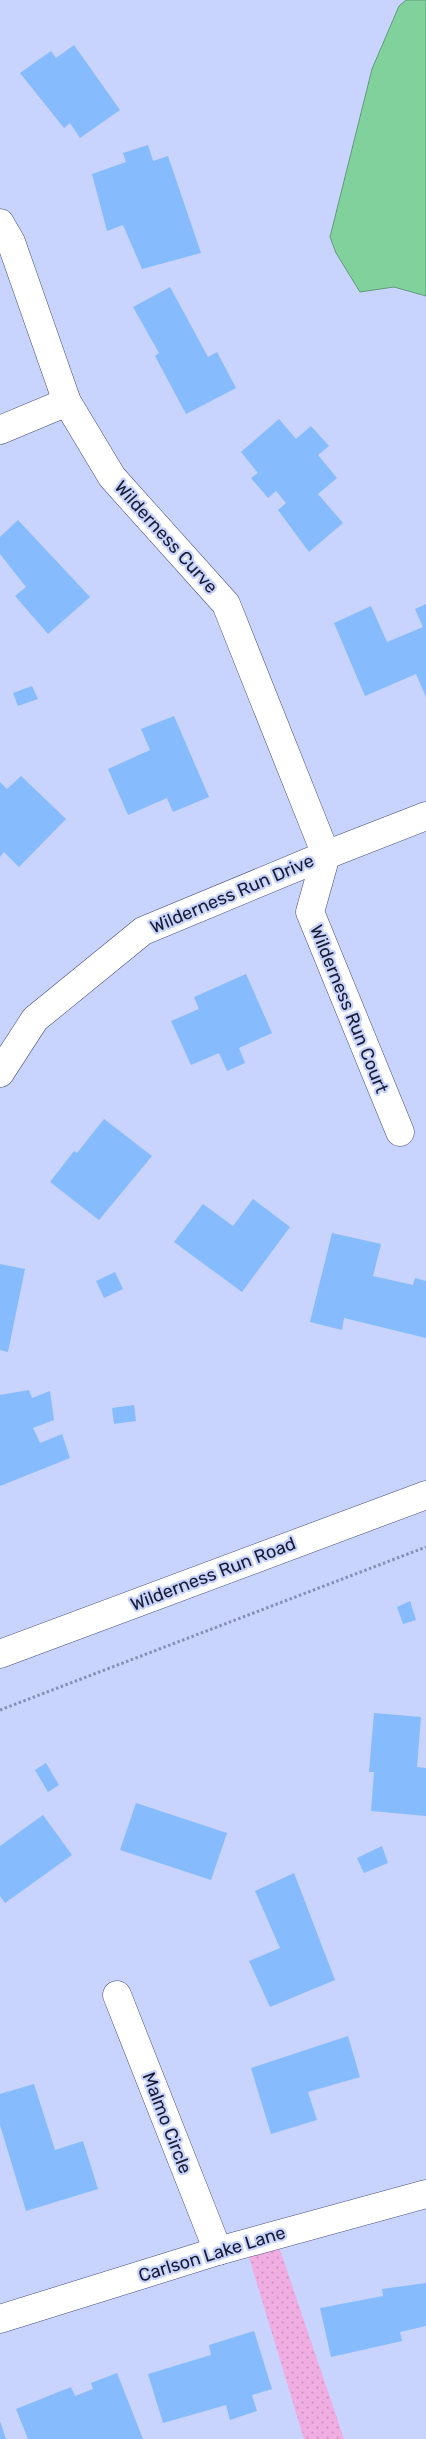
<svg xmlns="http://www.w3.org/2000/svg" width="426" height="2439" font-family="Rubik,sans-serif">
	<defs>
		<pattern id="park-dots" width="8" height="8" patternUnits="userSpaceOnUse" patternTransform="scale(1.25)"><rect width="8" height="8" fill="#efade1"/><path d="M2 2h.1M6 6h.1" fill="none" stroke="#cc94c1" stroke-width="1.8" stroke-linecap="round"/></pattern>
	</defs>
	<rect width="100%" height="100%" fill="#c8d3fe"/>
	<polygon fill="url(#park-dots)" points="275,2235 344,2439 304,2439 245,2244"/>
	<polygon fill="#80d19b" stroke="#619b7b" points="406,0 426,0 426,296 394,287 360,292 336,253 330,237 372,69 399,6"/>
	<g fill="#86bcfe">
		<polygon points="74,45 120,110 80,138 70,123 64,128 20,73 51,51 56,58"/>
		<polygon points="148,145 153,161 168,156 201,253 142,269 123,225 107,231 92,174 126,162 123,153"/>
		<polygon points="170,287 208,357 217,352 236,388 186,414 155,356 159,353 133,307"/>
		<polygon points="279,419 296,439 311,426 329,446 318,455 337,478 318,494 343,523 309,552 278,510 286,503 276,491 268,498 251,478 258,473 241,452"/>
		<polygon points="18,520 90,597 48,634 15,596 26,587 0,554 0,537"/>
		<polygon points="426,604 426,697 416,674 365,696 334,623 371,606 387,642 423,627 415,609"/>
		<polygon points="32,686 38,699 18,706 13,693"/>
		<polygon points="174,716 209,797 173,812 167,798 128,815 108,769 150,750 141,729"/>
		<polygon points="21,776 66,819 19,867 4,852 0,857 0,782 7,789"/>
		<polygon points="246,974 272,1033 239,1048 245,1063 227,1071 219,1053 191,1065 171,1021 199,1009 194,997"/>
		<polygon points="104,1119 152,1156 99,1220 50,1182 74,1151 77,1153"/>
		<polygon points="253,1199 290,1227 242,1292 174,1242 203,1204 233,1226"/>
		<polygon points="332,1233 381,1244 373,1276 413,1285 415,1278 426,1281 426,1338 344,1318 342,1330 310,1322"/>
		<polygon points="0,1264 25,1269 8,1352 0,1350"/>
		<polygon points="115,1272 123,1289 104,1298 96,1281"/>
		<polygon points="29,1390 32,1398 50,1391 54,1420 33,1428 40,1443 62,1434 70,1458 0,1486 0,1395"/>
		<polygon points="134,1405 136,1421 114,1424 112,1408"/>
		<polygon points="410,1601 416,1620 403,1624 397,1607"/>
		<polygon points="374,1713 421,1717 417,1767 426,1768 426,1816 371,1811 374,1772 369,1772"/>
		<polygon points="46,1763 59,1785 48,1792 35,1770"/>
		<polygon points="136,1803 227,1833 211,1880 120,1850"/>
		<polygon points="43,1815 72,1855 5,1903 0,1896 0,1846"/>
		<polygon points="382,1846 388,1863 364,1873 357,1858"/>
		<polygon points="294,1873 335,1980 270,2007 249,1961 280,1948 255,1891"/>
		<polygon points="348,2036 360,2077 308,2092 317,2120 271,2134 251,2068"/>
		<polygon points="34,2084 55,2150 83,2141 98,2189 26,2211 0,2125 0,2094"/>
		<polygon points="426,2283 426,2326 400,2332 402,2341 331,2357 320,2308 383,2296 382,2289"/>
		<polygon points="254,2331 272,2389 252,2395 257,2411 230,2420 226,2405 163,2423 148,2374 211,2355 209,2345"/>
		<polygon points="117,2373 143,2439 28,2439 16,2409 71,2387 75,2396 93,2389 91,2383"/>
		<polygon points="0,2421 6,2439 0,2439"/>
	</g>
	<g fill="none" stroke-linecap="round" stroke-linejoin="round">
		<g stroke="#464f7d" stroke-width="29">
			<g id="minor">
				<polyline points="0,223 11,242 67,402 112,477 226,604 326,855 310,912 400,1132"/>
				<polyline points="0,430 67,402"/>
				<polyline points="0,1073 35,1019 143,931 326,855 426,816"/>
				<polyline points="0,1654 426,1495"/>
				<polyline points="117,1995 218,2251"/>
				<polyline points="0,2319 218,2251 426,2194"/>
			</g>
		</g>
		<polyline stroke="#8790b2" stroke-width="3" stroke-dasharray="2.5 2.5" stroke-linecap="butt" points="0,1710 426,1547"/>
		<use href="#minor" stroke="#fff" stroke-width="28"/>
	</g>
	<g text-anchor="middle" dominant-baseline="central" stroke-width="4.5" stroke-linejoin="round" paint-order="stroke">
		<g font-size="18" fill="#181c30" stroke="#c8d3fe">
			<text transform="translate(166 537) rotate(48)">Wilderness Curve</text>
			<text transform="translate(232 894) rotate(-23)">Wilderness Run Drive</text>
			<text transform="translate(349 1009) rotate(68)">Wilderness Run Court</text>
			<text transform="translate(213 1574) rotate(-21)">Wilderness Run Road</text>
			<text transform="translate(167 2123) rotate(69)">Malmo Circle</text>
			<text transform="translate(212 2254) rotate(-17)">Carlson Lake Lane</text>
		</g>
	</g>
</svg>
